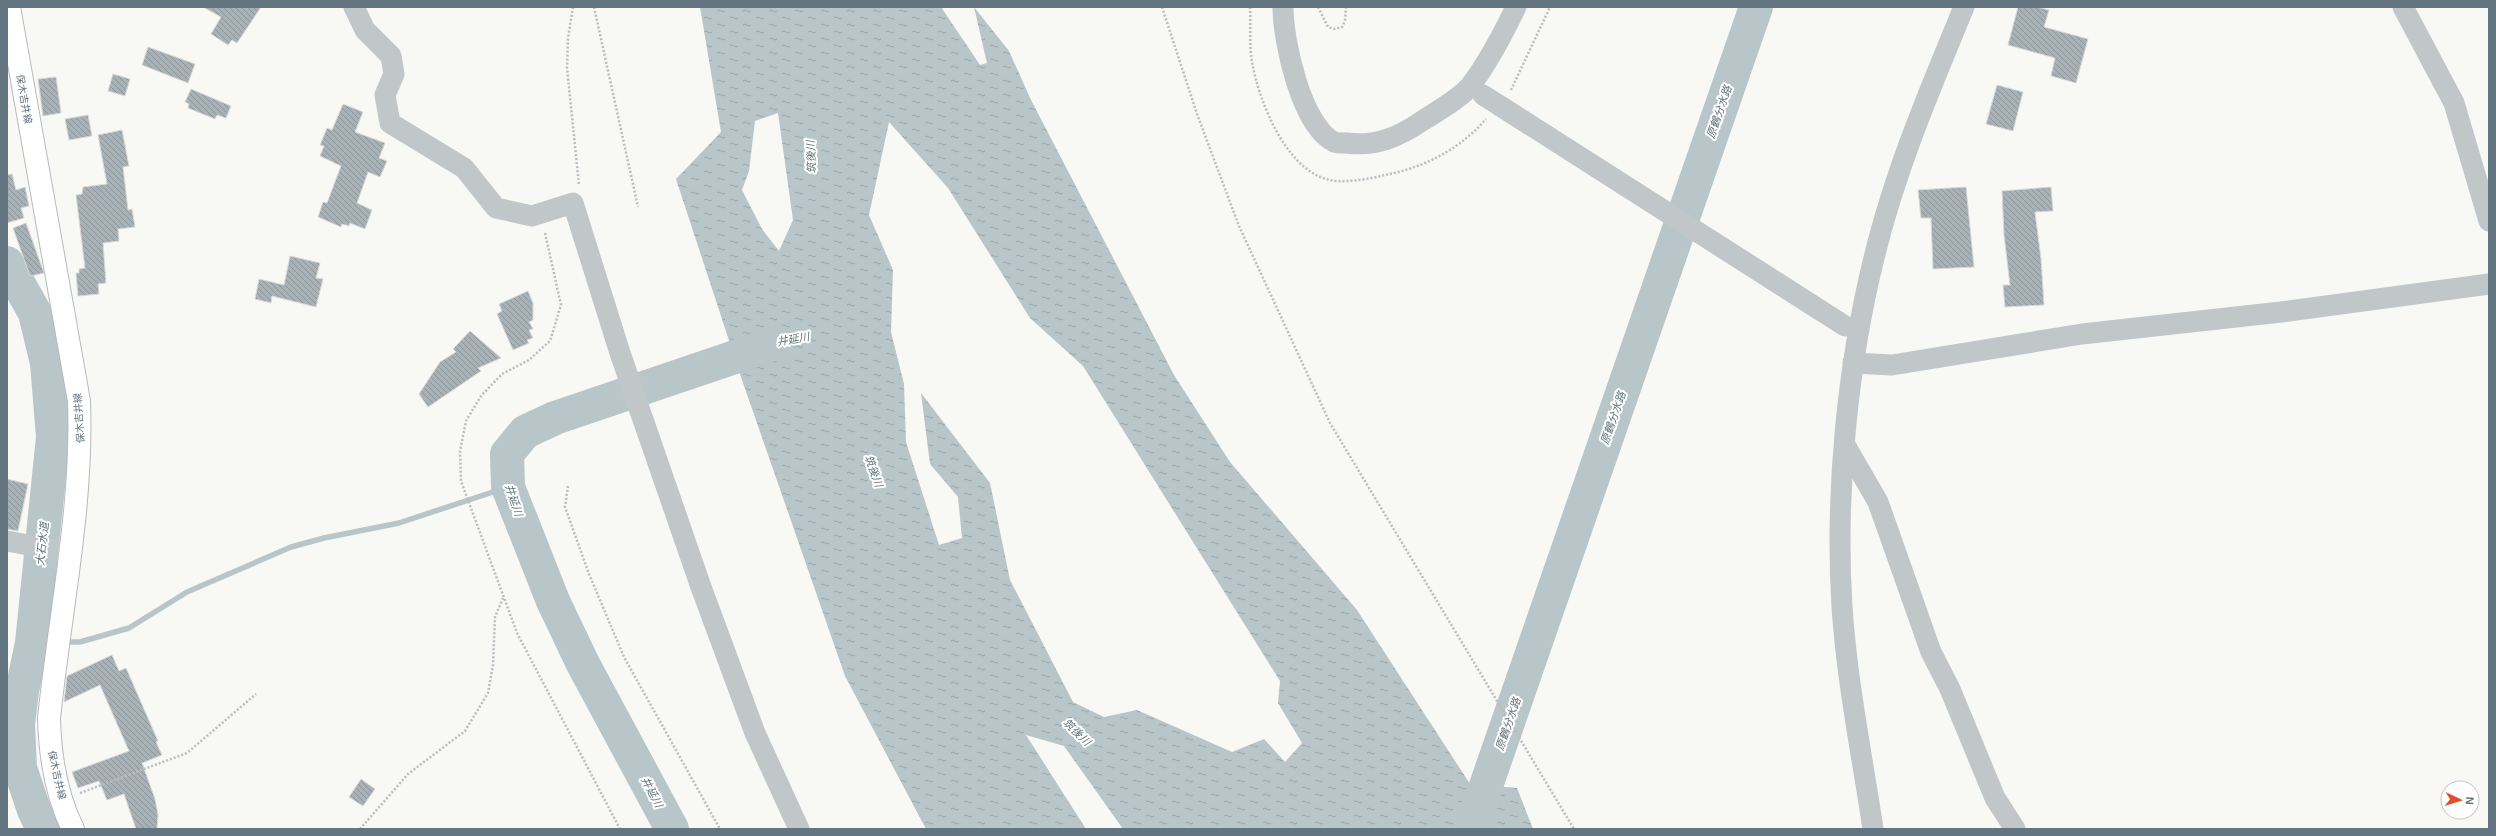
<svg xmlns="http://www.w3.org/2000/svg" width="2496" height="836" font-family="Arial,'Noto Sans JP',sans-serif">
	<defs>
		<pattern id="water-ripples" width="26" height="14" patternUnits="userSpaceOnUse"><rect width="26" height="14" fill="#b8c5c9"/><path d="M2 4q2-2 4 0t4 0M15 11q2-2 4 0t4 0" fill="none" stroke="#99a5a8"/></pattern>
		<pattern id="building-back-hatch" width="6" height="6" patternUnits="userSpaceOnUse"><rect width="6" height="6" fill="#a8b1b6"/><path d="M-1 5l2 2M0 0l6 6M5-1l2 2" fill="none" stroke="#8c9599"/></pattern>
	</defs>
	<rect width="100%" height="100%" fill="#f8f8f5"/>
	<path fill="url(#water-ripples)" fill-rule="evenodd" d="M700,7H941L980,65L987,63L974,7L1009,51L1031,100L1174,375L1230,462L1357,610L1470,784L1517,788L1533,829H1123L1064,746L1026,735L1086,829H926L845,676L741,377L676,179L721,132ZM778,113L793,220L779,251L762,229L742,190L749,171L755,121ZM889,122L948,188L1030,318L1083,366L1280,681L1278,703L1302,743L1285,762L1264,739L1232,752L1137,710L1104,717L1073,702L1010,580L990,483L921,393L930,464L958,497L962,538L939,545L906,442L904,384L891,332L893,270L869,215Z"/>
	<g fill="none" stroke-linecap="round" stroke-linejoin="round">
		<g stroke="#b8c5c9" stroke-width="5.5">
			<polyline points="62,642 80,642 129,628 187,592 291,547 324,538 399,523 508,487"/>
			<polyline points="32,643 53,642"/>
		</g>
		<g stroke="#b8c5c9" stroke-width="34">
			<polyline points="7,263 35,313 47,363 53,437 32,643 22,691 18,724 20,768 34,810 43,829"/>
			<polyline points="672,829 583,664 553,601 508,487 507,454 525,432 555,418 779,342"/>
			<polyline points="1471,829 1756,7"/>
		</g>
	</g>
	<g fill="url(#building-back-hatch)" stroke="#dad9d7">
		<polygon points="203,7 261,7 237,43 232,40 228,45 211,34 221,17"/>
		<polygon points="2018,7 2037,7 2049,10 2044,27 2088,39 2076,83 2051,76 2055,58 2008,45"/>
		<polygon points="148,47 195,64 188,83 142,65"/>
		<polygon points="113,74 130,79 125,96 108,91"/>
		<polygon points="56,77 61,113 43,116 38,79"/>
		<polygon points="1997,85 2023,92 2013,131 1986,124"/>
		<polygon points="191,89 231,106 226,118 217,115 215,119 188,108 189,104 185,102"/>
		<polygon points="343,104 363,112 355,132 385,143 379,158 387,161 380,177 368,172 357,203 372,210 365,229 350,223 349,226 342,224 341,227 318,217 323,202 327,203 341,166 320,156 324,146 320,145 327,128 332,130"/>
		<polygon points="88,115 92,136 69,140 65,119"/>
		<polygon points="122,130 129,166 123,167 128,210 132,209 135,227 118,229 119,241 103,243 106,283 98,284 99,294 78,296 76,273 79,273 79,269 85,268 76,195 82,194 83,187 107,184 98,135"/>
		<polygon points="12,174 16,190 25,187 29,206 21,208 24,218 7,223 7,175"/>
		<polygon points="1966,187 1974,267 1933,269 1931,218 1921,218 1918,190"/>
		<polygon points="2051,187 2053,211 2035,212 2041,259 2044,305 2005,307 2003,285 2010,285 2004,235 2002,191"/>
		<polygon points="26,223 44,273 30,276 13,228"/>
		<polygon points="290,256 320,263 316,278 323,279 316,307 272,296 271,303 255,299 259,279 284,285"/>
		<polygon points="528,291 533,303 533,320 529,322 533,329 529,330 533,338 527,340 529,343 513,350 497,314 502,311 499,304"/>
		<polygon points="470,331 501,358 478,368 481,371 428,407 419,394 440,362 456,352 453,349"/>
		<polygon points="7,479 28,484 18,531 7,529"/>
		<polygon points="112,655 119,671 126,668 158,741 156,742 162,755 142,763 155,799 158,815 157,829 136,829 124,794 107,800 99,781 78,788 72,772 129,751 100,685 64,702 67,676"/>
		<polygon points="361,779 375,789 363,806 349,797"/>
	</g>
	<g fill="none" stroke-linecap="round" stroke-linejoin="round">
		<g stroke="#b4babe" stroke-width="24">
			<path id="secondary" d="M9,7L79,401C83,507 60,612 49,718C50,756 56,795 73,829"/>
		</g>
		<g stroke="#b9bdc0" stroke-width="2.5" stroke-dasharray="2 2" stroke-linecap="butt">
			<polyline points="573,7 568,38 567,68 579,185"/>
			<polyline points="594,7 638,207"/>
			<polyline points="1162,7 1197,114 1239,226 1330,423 1574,829"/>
			<path d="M1250,7C1251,25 1249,44 1252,62C1259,102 1288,177 1336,181C1354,182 1373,178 1390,174C1427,166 1461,148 1486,119"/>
			<polyline points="1318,7 1328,27 1334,29 1342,27 1345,21 1346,7"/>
			<polyline points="1511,90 1550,7"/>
			<polyline points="545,233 561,305 550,341 529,360 502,374 481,396 466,421 460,451 461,481 517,633 620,829"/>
			<polyline points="568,486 565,507 589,574 624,657 720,829"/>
			<polyline points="80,793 187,753 256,694"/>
			<polyline points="360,829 408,774 465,731 488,693 493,665 495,617 503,598"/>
		</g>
		<g stroke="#c1c6c9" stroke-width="21">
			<polyline points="354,7 365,30 391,56 394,74 385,95 390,123 464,168 496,208 532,216 573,203 620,353 701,587 755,733 799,829"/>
			<path d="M1283,7C1283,41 1301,125 1334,142C1337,143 1343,143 1346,143C1375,147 1399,137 1422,121C1436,112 1461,98 1471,85C1489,61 1503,34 1516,7"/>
			<polyline points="2403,7 2454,103 2489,221"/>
			<polyline points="1853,363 1892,365 2082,334 2281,312 2489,284"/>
			<polyline points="1845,445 1878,502 1931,652 1950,689 1995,798 2015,829"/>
			<polyline points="7,541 70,553"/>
			<path d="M1873,829C1862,755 1847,682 1842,607C1835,495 1847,367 1874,258C1895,171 1930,89 1964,7"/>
		</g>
		<use href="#secondary" stroke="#fff" stroke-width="22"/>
		<polyline stroke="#c1c6c9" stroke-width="21" points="1483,95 1845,326"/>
	</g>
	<g text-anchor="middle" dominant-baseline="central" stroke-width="4" stroke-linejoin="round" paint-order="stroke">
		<g font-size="10" fill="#637580" stroke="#fff">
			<text transform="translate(24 99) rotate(80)">保木吉井線</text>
			<text transform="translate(79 418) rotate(-94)">保木吉井線</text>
			<text transform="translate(57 775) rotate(77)">保木吉井線</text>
		</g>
		<g font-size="11" font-style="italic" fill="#5e747a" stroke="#fff">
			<text transform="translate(1719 112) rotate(-71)">原鶴分水路</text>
			<text transform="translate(811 157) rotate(-93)">筑後川</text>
			<text transform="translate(793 339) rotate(-10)">井延川</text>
			<text transform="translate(1613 418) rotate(-71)">原鶴分水路</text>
			<text transform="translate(874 471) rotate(70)">筑後川</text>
			<text transform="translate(514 500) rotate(72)">井延川</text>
			<text transform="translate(42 544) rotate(-84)">大石水道</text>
			<text transform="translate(1508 724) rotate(-71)">原鶴分水路</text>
			<text transform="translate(1077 732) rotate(44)">筑後川</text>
			<text transform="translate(652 792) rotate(62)">井延川</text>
		</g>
	</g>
	<rect width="2496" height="836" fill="none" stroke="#637580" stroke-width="16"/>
	<g transform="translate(2460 800) rotate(94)"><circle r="19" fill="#ffffff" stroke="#c1c8cc"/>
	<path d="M0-3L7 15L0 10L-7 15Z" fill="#e04e2d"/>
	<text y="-6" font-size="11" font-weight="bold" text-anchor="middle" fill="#637580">N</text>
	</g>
</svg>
